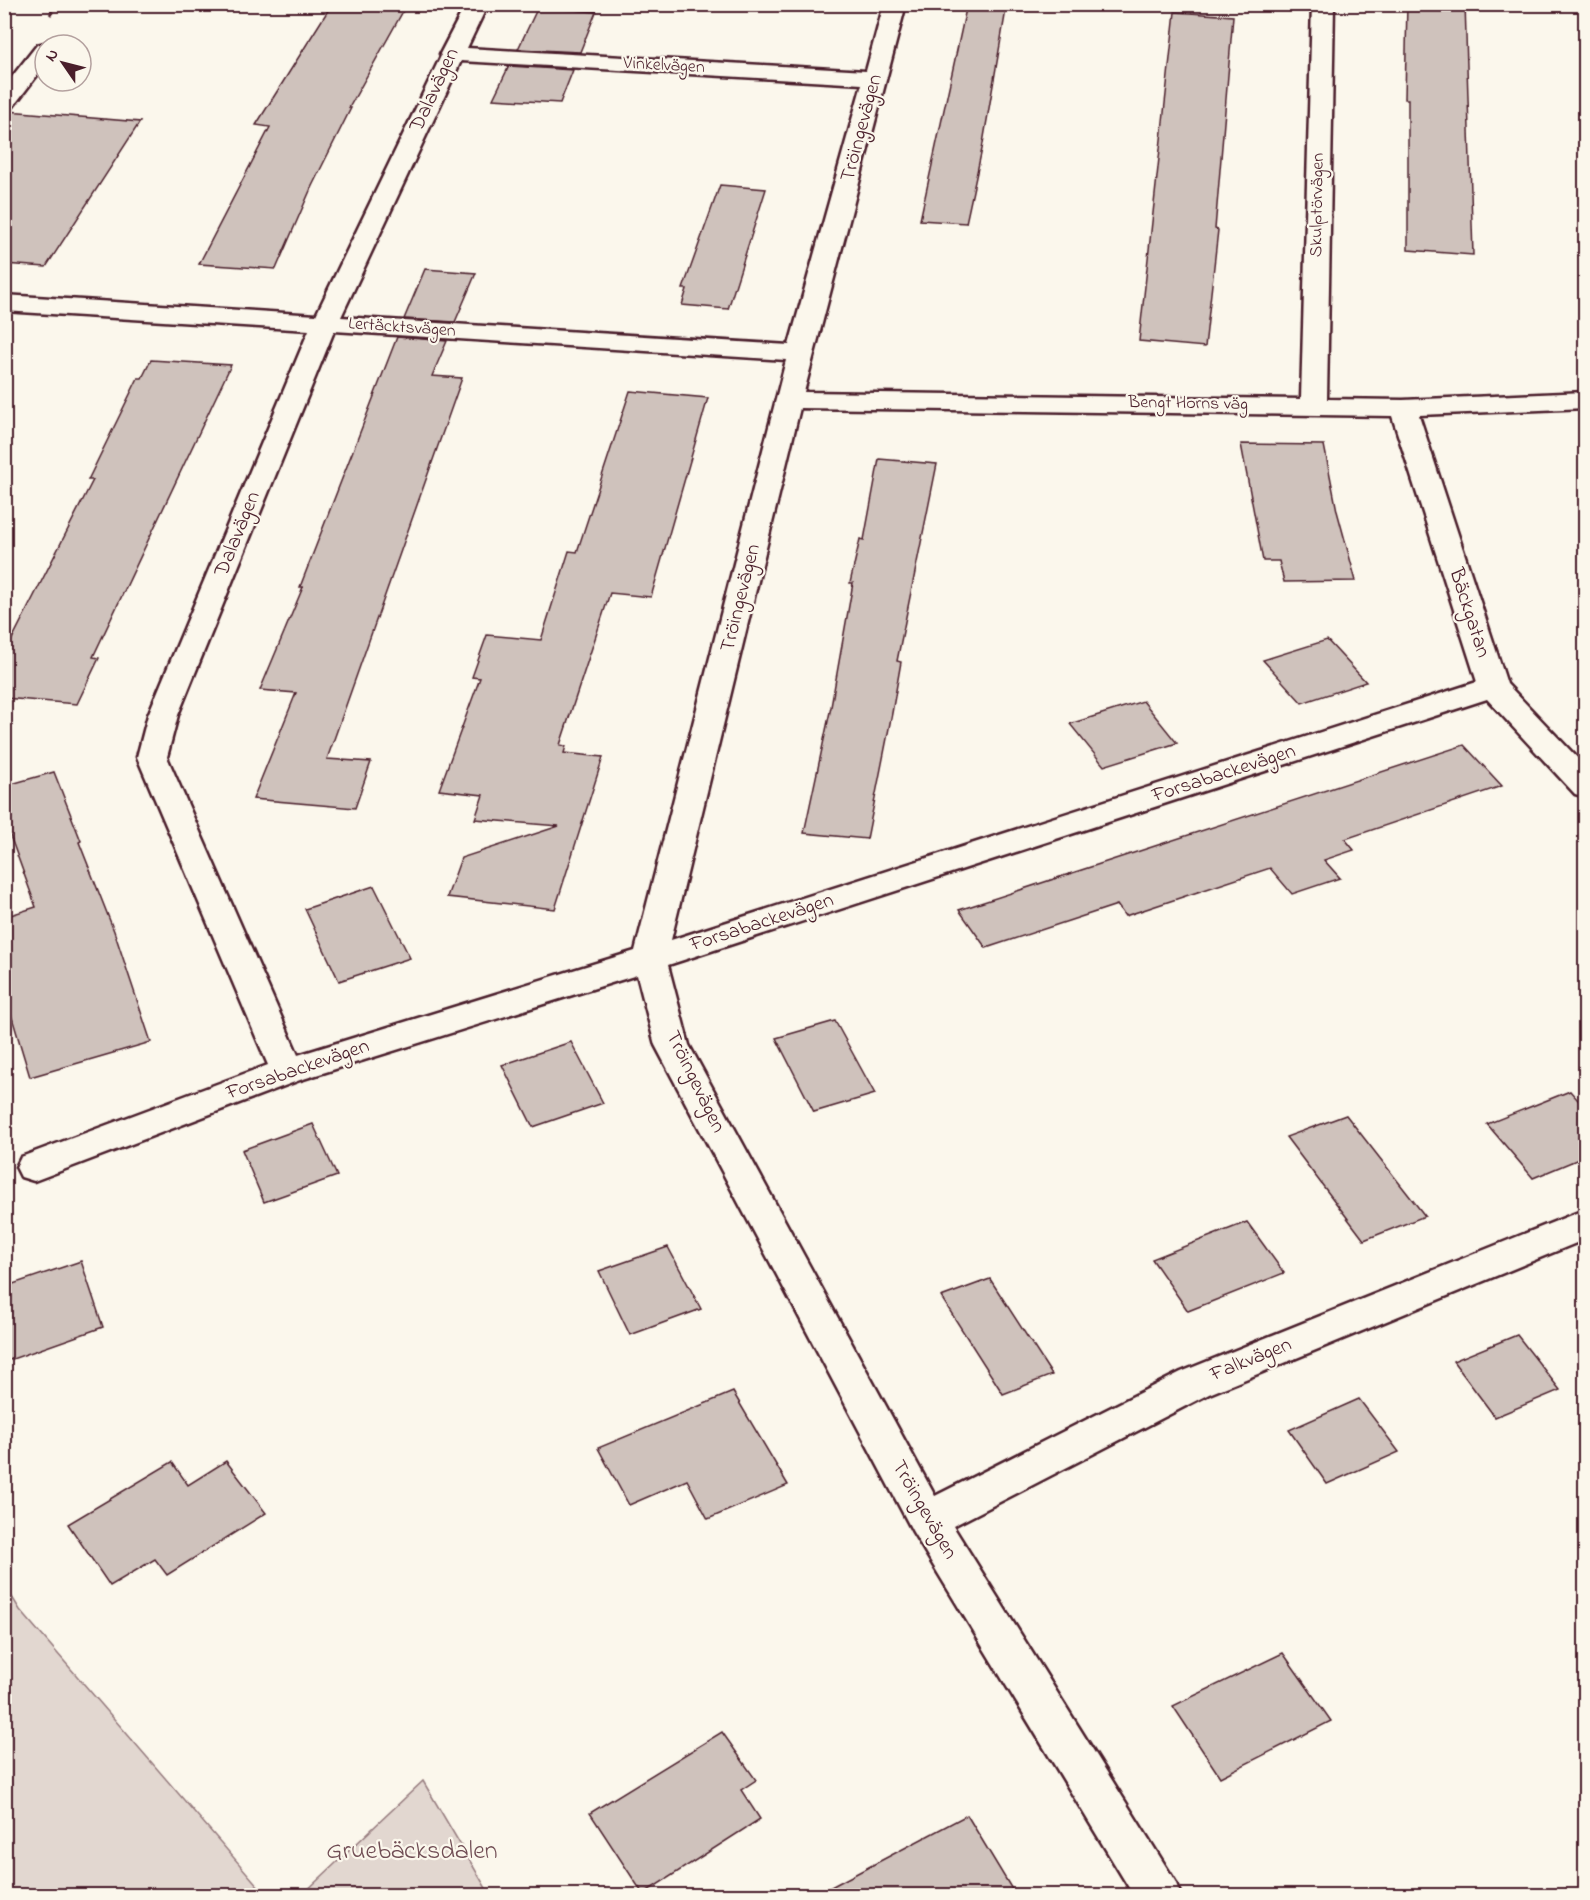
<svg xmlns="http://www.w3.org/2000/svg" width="1590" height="1900" font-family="'Indie Flower',sans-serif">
	<rect width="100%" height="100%" fill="#fbf7ec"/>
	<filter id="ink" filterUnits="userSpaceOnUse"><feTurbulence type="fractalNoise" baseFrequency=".0167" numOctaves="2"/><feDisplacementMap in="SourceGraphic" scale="12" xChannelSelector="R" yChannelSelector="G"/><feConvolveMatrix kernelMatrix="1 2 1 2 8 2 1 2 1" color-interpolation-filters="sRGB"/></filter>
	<g filter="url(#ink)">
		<g fill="#e2d7d0" stroke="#967b7e" stroke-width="1.5">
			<polygon points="4,1584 20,1610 266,1895 5,1895"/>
			<polygon points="423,1781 490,1895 302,1895"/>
		</g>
		<g fill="#cfc2bc" stroke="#4a1f2b" stroke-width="1.5">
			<polygon points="332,4 407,4 349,108 351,108 312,186 276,269 199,264 270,127 256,125"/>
			<polygon points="967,4 1007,4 982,149 966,223 920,220"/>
			<polygon points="1407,4 1465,4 1473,255 1408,250 1408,99 1405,99"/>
			<polygon points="538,7 596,12 580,52 518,49"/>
			<polygon points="1175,12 1233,16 1215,229 1218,230 1205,347 1139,341"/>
			<polygon points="509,66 573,70 560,103 493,99"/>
			<polygon points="8,111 140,122 46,267 4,264 4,112"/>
			<polygon points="720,185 766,189 728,309 682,305 687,289 683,289"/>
			<polygon points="425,269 476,273 455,322 404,319"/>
			<polygon points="397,337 447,341 432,376 462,378 327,759 371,762 355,808 253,799 296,693 260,690 303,587 300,587"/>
			<polygon points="151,360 231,365 93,657 99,658 77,704 4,698 4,655 93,480 88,480 138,378 142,378"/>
			<polygon points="630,391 708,398 651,597 610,593 560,745 566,746 564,753 603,757 555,909 447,897 461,858 559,826 475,819 483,795 439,790 480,678 472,677 487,635 541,640 569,551 577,552"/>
			<polygon points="1241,444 1324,445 1337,511 1356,581 1284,582 1279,561 1263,561"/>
			<polygon points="879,459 937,464 897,661 901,662 892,713 867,839 804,833 831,707 853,583 850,583 860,539 864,540"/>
			<polygon points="1327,640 1366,682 1302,703 1263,660"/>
			<polygon points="1143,701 1177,743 1104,766 1070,724"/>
			<polygon points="1464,745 1502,786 1345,839 1354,850 1324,860 1340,878 1292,894 1270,868 1125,916 1117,905 986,948 959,910"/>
			<polygon points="54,772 81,841 79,842 114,931 151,1042 30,1077 4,991 4,917 36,907 4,819 4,786"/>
			<polygon points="374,886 410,958 339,981 305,909"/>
			<polygon points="835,1021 875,1094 814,1112 776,1038"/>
			<polygon points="571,1042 603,1103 533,1127 502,1065"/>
			<polygon points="1570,1091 1586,1109 1586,1156 1533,1178 1487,1124"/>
			<polygon points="1346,1115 1425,1216 1364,1240 1286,1137"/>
			<polygon points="313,1124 337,1176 264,1202 242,1150"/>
			<polygon points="1247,1222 1284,1273 1188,1311 1152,1259"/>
			<polygon points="668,1247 701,1309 630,1335 599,1271"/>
			<polygon points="81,1261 103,1327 4,1362 4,1287"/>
			<polygon points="990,1279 1052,1375 1003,1394 941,1297"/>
			<polygon points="1517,1335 1560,1390 1495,1417 1453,1361"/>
			<polygon points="733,1392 788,1485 708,1519 687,1480 629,1505 598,1448"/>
			<polygon points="1359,1399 1399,1452 1327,1484 1289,1430"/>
			<polygon points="226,1461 266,1513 167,1575 155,1559 110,1586 68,1524 172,1462 188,1485"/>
			<polygon points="1283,1653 1331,1721 1220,1777 1173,1706"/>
			<polygon points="722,1732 756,1780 741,1790 760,1819 643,1894 590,1813"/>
			<polygon points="967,1815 1016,1896 814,1896"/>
		</g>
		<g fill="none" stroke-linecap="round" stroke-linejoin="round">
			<g stroke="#4a1f2b" stroke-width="5">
				<g id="street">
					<path d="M466,4H488L467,48L866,71L884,4H906L804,392L1301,399L1312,4H1334L1327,399L1403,400L1586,392V408L1419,415L1507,684L1586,767V797L1575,794L1487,699L668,965L689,1045L935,1496L1181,1372L1586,1209V1239L1209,1394L953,1526L1175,1881L1181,1896H1134L913,1532L655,1045L637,975L300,1080L34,1181L21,1177L16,1167L21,1157L268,1065L137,757L148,715L309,330L4,311V295L316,315L441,56L440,54ZM461,61L862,84L789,345L341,317ZM334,331L786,360L635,951L298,1055L167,757L178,715ZM800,408L1392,416L1477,682L671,940Z"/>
					<polygon points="45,43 51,45 45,45 45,65 12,108 4,110 4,87 37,45"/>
				</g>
			</g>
			<polyline stroke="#4a1f2b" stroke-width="3" stroke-dasharray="4.5 3" stroke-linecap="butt" points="50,15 58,4"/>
			<use href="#street" fill="#fbf7ec" fill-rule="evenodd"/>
		</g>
	</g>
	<g text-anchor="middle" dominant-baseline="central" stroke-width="4.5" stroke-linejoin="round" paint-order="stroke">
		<g font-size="18" fill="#4a1f2b" stroke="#fbf7ec">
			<text transform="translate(664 66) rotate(3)">Vinkelvägen</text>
			<text transform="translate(1318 205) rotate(-89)">Skulptörvägen</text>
			<text transform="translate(402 328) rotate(4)">Lertäcktsvägen</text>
			<text transform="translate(1188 404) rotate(1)">Bengt Horns väg</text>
		</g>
		<g font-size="21" fill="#4a1f2b" stroke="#fbf7ec">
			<text transform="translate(435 90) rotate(-65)">Dalavägen</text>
			<text transform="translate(862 128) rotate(-75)">Tröingevägen</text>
			<text transform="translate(238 534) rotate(-68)">Dalavägen</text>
			<text transform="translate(741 598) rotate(-76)">Tröingevägen</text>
			<text transform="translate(1469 613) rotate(72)">Bäckgatan</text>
			<text transform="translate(1224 774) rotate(-18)">Forsabackevägen</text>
			<text transform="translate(762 923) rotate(-18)">Forsabackevägen</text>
			<text transform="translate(298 1070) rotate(-19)">Forsabackevägen</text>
			<text transform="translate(695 1082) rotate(64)">Tröingevägen</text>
			<text transform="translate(1251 1360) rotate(-22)">Falkvägen</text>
			<text transform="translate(924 1510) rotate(60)">Tröingevägen</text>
		</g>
		<g font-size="26" fill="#704d54" stroke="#fbf7ec">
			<text x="412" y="1852">Gruebäcksdalen</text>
		</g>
	</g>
	<rect width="1590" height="1900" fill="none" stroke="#fbf7ec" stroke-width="24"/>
	<rect x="12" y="12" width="1566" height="1876" fill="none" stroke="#4a1f2b" stroke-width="2" filter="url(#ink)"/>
	<g transform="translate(63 63) rotate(305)"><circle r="28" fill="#fbf7ec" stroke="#b4a19f" stroke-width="1.5"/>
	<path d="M0-4.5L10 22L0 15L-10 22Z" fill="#4a1f2b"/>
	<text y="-9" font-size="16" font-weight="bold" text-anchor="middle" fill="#4a1f2b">N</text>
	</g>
</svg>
